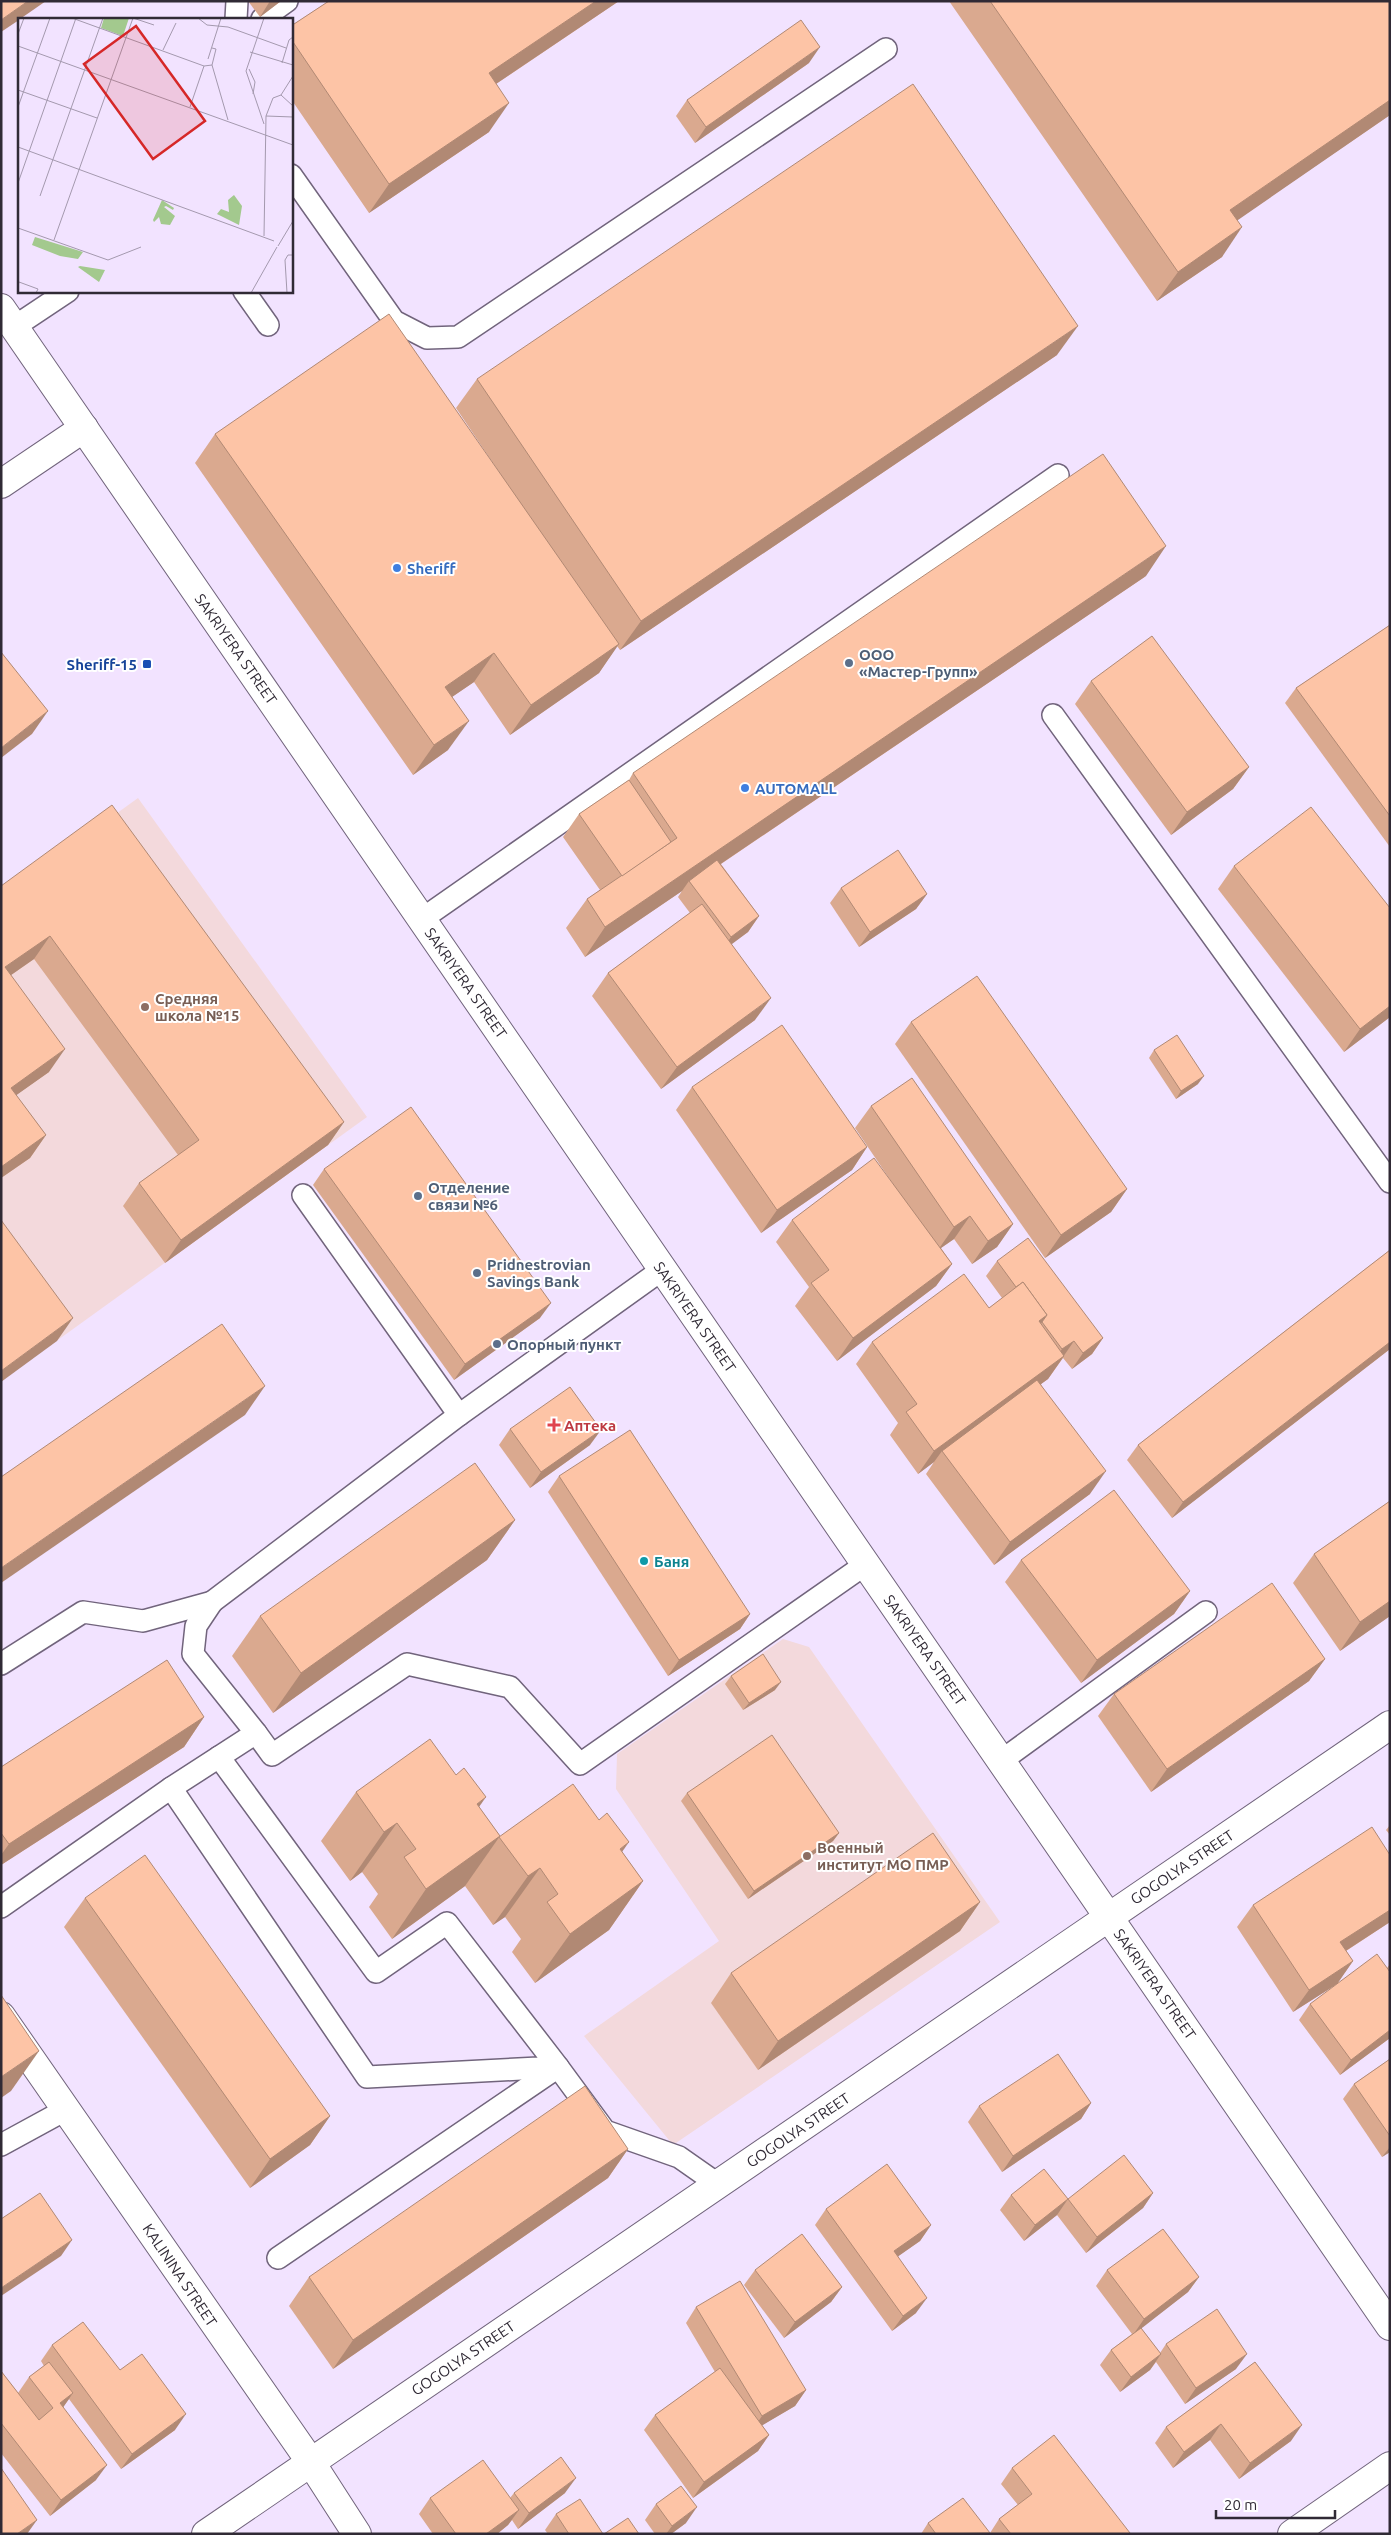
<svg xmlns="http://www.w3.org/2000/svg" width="1391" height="2535" font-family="Ubuntu,sans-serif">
	<rect width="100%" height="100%" fill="#f2e3ff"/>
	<g fill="#f3d9dc">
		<polygon points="138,798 367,1117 1,1381 1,897"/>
		<polygon points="783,1639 809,1647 1000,1922 673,2145 584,2036 719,1941 616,1789 617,1754"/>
	</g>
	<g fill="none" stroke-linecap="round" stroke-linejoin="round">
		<g stroke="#71647c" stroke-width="24">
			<g id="service">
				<polyline points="236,19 237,1"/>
				<polyline points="262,19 287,1"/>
				<polyline points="291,175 394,321 427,338 458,337 886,49"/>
				<polyline points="244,291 268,325"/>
				<polyline points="14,327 68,291"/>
				<polyline points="1053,715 1390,1182"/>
				<polyline points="422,919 1058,475"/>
				<polyline points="303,1195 459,1415 663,1269"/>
				<polyline points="212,1602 459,1415"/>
				<polyline points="1,1664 83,1612 143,1621 212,1602 196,1626 193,1654 256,1733 171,1788"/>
				<polyline points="256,1733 272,1755 407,1664 510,1687 580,1764 866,1564"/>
				<polyline points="1001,1761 1206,1612"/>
				<polyline points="1,1907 171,1788 367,2077 558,2067 447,1923 376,1972 219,1757"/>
				<polyline points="1,2145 67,2109"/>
				<polyline points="278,2258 558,2067 605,2131 679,2157 719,2185"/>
			</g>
		</g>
		<g stroke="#71647c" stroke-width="30">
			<g id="minor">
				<polyline points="1,484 84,428"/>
				<polyline points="1,2016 310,2461 357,2534"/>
				<polyline points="206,2534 1390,1725"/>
				<polyline points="1292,2534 1390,2466"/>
			</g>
		</g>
		<g stroke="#71647c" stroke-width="30">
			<polyline id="tertiary" points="1,308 1390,2326"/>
		</g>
		<use href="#service" stroke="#fff" stroke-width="21"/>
		<use href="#minor" stroke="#fff" stroke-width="28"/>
		<use href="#tertiary" stroke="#fff" stroke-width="28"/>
	</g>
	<g fill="#daa98f">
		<polygon points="248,1 281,1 260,17"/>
		<polygon points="329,1 619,1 496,84 489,132 369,213 291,99 291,26"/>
		<polygon points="949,1 1390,1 1390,115 1237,220 1222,257 1157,301"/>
		<polygon points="809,63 695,143 676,116 687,100"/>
		<polygon points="1057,355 620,650 617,646 599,673 510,735 474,682 452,697 448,750 413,775 195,463 215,434 501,475 456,408 477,379"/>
		<polygon points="1146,576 721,864 759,916 748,932 731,944 755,1020 661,1089 592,996 608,973 690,913 678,897 682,891 585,957 566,928 587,899 600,890 563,837 579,814 629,780 633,773"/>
		<polygon points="1390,625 1390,847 1285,703 1296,688"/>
		<polygon points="1091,681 1249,767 1233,789 1171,835 1075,704"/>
		<polygon points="1234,866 1390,908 1390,1017 1344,1052 1218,889"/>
		<polygon points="1,886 344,1122 328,1145 165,1263 123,1206 139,1183 178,1155 34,959 11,975 49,1072 16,1095 46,1135 30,1158 1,1178"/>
		<polygon points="841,888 927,894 916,909 859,947 830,903"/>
		<polygon points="911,1022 1127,1189 1111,1212 1045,1258 895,1044"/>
		<polygon points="1154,1050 1198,1084 1176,1099 1149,1058"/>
		<polygon points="692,1087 867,1147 852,1170 761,1233 676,1110"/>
		<polygon points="871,1106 1013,1224 997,1247 972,1264 954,1239 941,1248 952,1264 936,1286 837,1361 795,1306 809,1287 776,1242 792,1220 893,1184 855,1128"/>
		<polygon points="324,1169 540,1318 454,1380 313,1185"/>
		<polygon points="1390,1250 1390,1349 1172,1518 1127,1460 1138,1445"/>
		<polygon points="997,1261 1103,1338 1092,1354 1072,1369 1063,1358 1048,1379 1041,1384 1090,1494 994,1565 926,1474 934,1462 918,1474 890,1435 898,1423 856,1364 872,1342 989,1308 1002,1298 986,1276"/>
		<polygon points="510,1429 590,1445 530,1488 499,1445"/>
		<polygon points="559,1476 750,1614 740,1629 668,1676 548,1492"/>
		<polygon points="1390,1501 1390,1616 1340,1651 1293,1583 1314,1554"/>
		<polygon points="515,1520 487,1560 273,1713 232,1656 260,1616"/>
		<polygon points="1021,1560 1190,1591 1174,1614 1081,1683 1005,1582"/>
		<polygon points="1325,1659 1309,1681 1151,1792 1098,1716 1114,1694"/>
		<polygon points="731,1676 775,1690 743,1710 725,1684"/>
		<polygon points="204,1717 184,1747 1,1865 1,1767"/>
		<polygon points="356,1792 479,1807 500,1836 622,1852 643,1881 609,1930 535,1983 512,1952 521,1939 505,1917 493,1925 465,1886 392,1939 369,1907 378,1894 362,1872 350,1881 321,1841"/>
		<polygon points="687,1793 839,1833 833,1841 748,1899 681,1801"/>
		<polygon points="1390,1825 1390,1835 1386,1830"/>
		<polygon points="1390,1855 1390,1922 1346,1951 1353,1961 1337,1984 1293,2012 1237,1927 1253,1905"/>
		<polygon points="85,1898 330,2116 310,2145 250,2188 64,1927"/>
		<polygon points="980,1902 960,1931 758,2070 711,2003 731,1973"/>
		<polygon points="1390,1964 1390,2038 1340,2075 1299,2020 1310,2004 1387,1968"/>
		<polygon points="1390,2059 1390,2152 1382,2157 1343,2099 1354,2084"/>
		<polygon points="1091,2103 1081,2119 1002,2172 968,2122 979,2106"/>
		<polygon points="628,2149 608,2178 333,2369 289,2306 309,2277"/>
		<polygon points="1153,2193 1143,2208 1086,2253 1057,2215 1024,2241 1000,2210 1011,2195 1068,2199"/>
		<polygon points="826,2209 931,2225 920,2241 898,2256 916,2313 892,2331 815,2225"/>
		<polygon points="755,2270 842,2287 831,2302 784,2338 744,2285"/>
		<polygon points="1107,2270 1199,2277 1188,2292 1141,2328 1160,2353 1166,2344 1236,2369 1185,2404 1156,2362 1150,2370 1120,2392 1100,2365 1111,2350 1132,2334 1096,2286"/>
		<polygon points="696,2307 806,2390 795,2406 762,2425 769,2435 758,2451 693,2498 644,2430 655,2415 715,2372 686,2323"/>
		<polygon points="52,2345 120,2370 175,2430 121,2469 69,2399 63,2407 96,2480 50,2516 1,2453 1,2371 18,2393 29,2377 44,2366 41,2361"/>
		<polygon points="1255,2362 1291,2441 1239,2479 1210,2440 1173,2468 1155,2443 1166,2427"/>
		<polygon points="1012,2468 1129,2534 921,2534 928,2523 990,2533 999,2519 1018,2505 1001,2484"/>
		<polygon points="514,2493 565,2493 518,2529 512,2520 508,2525 497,2534 433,2534 419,2514 430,2498 510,2498"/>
		<polygon points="656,2504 686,2523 671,2534 655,2534 645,2520"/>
		<polygon points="556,2514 603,2534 548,2534 545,2530"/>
	</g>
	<g fill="#b18974">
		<polygon points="28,1 46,1 20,19 19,19 19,20 1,32 1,20"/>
		<polygon points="270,1 281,1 260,17"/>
		<polygon points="596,1 619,1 469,102 489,73"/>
		<polygon points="820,47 809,63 695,143 706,127"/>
		<polygon points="1390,100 1390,115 1209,240 1230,210"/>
		<polygon points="509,103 489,132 369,213 389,184"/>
		<polygon points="1242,227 1222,257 1157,301 1178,272"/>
		<polygon points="1078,326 1057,355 620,650 641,621"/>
		<polygon points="1166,546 1146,576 691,884 689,881 682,891 585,957 605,927"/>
		<polygon points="619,644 599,673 510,735 531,705"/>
		<polygon points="494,653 474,682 424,716 445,687"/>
		<polygon points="48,711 32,734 1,758 1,748"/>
		<polygon points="469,721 448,750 413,775 434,745"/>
		<polygon points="1249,767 1233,789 1171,835 1187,812"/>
		<polygon points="927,894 916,909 859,947 870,932"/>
		<polygon points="759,916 748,932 720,953 731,937"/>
		<polygon points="50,936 34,959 1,982 5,967"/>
		<polygon points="771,998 755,1020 661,1089 677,1067"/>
		<polygon points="1390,1006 1390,1017 1344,1052 1360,1029"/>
		<polygon points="65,1049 49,1072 1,1106 11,1088"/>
		<polygon points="1204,1076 1198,1084 1176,1099 1181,1091"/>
		<polygon points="344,1122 328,1145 165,1263 181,1240"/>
		<polygon points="46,1135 30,1158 1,1178 1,1167"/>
		<polygon points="867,1147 852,1170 761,1233 777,1210"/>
		<polygon points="1127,1189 1111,1212 1045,1258 1061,1235"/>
		<polygon points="970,1216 954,1239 938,1250 954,1227"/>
		<polygon points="1013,1224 997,1247 972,1264 988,1241"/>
		<polygon points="952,1264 936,1286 837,1361 853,1338"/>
		<polygon points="551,1303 540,1318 454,1380 465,1364"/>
		<polygon points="1047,1315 1031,1338 1039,1321"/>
		<polygon points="73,1318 57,1341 1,1382 1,1371"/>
		<polygon points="1103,1338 1092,1354 1072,1369 1083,1353"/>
		<polygon points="1074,1341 1063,1357 1051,1365 1062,1349"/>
		<polygon points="1390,1342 1390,1349 1172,1518 1183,1502"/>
		<polygon points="1064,1356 1048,1379 945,1454 942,1451 934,1462 918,1474 934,1451"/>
		<polygon points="265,1386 245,1415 1,1583 1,1568"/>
		<polygon points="601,1430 590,1445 530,1488 541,1472"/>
		<polygon points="1106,1471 1090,1494 994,1565 1010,1542"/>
		<polygon points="515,1520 487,1560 273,1713 301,1673"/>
		<polygon points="1190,1591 1174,1614 1081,1683 1097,1660"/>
		<polygon points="1390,1601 1390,1616 1340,1651 1360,1622"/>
		<polygon points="750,1614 740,1629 668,1676 679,1660"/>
		<polygon points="1325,1659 1309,1681 1151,1792 1167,1769"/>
		<polygon points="781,1682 775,1690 743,1710 749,1703"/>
		<polygon points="204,1717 184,1747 1,1865 1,1855 9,1844"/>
		<polygon points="486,1797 451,1847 477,1804"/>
		<polygon points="397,1823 362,1872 350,1881 384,1832"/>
		<polygon points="839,1833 833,1841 748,1899 754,1891"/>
		<polygon points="500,1836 465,1886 392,1939 426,1889"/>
		<polygon points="629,1842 594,1892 620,1849"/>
		<polygon points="540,1868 505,1917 493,1925 528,1876"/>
		<polygon points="643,1881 609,1930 535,1983 570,1934"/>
		<polygon points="980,1902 960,1931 758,2070 778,2041"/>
		<polygon points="1390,1910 1390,1922 1324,1965 1340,1942"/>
		<polygon points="1353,1961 1337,1984 1293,2012 1309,1990"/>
		<polygon points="1390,2030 1390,2038 1340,2075 1351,2060"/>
		<polygon points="39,2051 11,2091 1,2098 1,2077"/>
		<polygon points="1091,2103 1081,2119 1002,2172 1013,2156"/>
		<polygon points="330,2116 310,2145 250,2188 270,2159"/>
		<polygon points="1390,2147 1390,2152 1382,2157"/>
		<polygon points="628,2149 608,2178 333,2369 353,2340"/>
		<polygon points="1153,2193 1143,2208 1086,2253 1097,2237"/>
		<polygon points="1068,2199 1057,2215 1024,2241 1035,2225"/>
		<polygon points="931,2225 920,2241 883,2267 894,2251"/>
		<polygon points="72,2240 61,2256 1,2296 1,2288"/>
		<polygon points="1199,2277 1188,2292 1133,2335 1144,2319"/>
		<polygon points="842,2287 831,2302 784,2338 795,2322"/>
		<polygon points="927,2298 916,2313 892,2331 903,2316"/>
		<polygon points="1161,2354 1150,2370 1120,2392 1131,2377"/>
		<polygon points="1247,2354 1236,2369 1185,2404 1196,2388"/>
		<polygon points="806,2390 795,2406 751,2432 762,2416"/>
		<polygon points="73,2393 62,2409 60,2403"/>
		<polygon points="186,2414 175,2430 121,2469 132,2454"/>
		<polygon points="1221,2424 1210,2440 1173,2468 1184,2452"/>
		<polygon points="1302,2425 1291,2441 1239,2479 1250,2463"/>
		<polygon points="769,2435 758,2451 693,2498 704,2482"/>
		<polygon points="107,2465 96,2480 50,2516 61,2500"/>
		<polygon points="576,2478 565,2493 518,2529 529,2513"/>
		<polygon points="697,2507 686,2523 671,2534 666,2534 672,2526"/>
		<polygon points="519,2510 508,2525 497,2534 486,2534"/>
		<polygon points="37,2520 27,2534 17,2534"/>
	</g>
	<g fill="#fdc4a6" stroke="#b18974">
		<polygon points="1,1 28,1 1,20"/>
		<polygon points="329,1 596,1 489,73 509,103 389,184 291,39 291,26"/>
		<polygon points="990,1 1390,1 1390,100 1230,210 1242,227 1178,272"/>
		<polygon points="801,20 820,47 706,127 687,100"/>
		<polygon points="913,84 1078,326 641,621 477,379"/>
		<polygon points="389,314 619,644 531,705 494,653 445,687 469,721 434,745 215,434"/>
		<polygon points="1103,454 1166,546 605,927 587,899 677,838 633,773"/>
		<polygon points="1390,625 1390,816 1296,688"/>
		<polygon points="1152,636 1249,767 1187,812 1091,681"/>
		<polygon points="1,652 48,711 1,748"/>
		<polygon points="629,780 671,842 622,876 579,814"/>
		<polygon points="112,805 344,1122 181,1240 139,1183 199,1140 50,936 5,967 65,1049 11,1088 46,1135 1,1167 1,886"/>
		<polygon points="1311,807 1390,908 1390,1006 1360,1029 1234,866"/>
		<polygon points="898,850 927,894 870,932 841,888"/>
		<polygon points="717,860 759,916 731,937 689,881"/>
		<polygon points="702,904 771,998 677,1067 608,973"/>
		<polygon points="977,976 1127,1189 1061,1235 911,1022"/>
		<polygon points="782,1025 867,1147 777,1210 692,1087"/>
		<polygon points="1177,1035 1204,1076 1181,1091 1154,1050"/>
		<polygon points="912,1078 1013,1224 988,1241 970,1216 954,1227 871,1106"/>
		<polygon points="411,1107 551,1303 465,1364 324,1169"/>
		<polygon points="874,1158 952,1264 853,1338 811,1283 829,1270 792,1220"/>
		<polygon points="1,1220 73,1318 1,1371"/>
		<polygon points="1028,1238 1103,1338 1083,1353 1074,1341 1062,1349 1042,1322 1047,1315 1023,1282 1016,1287 997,1261"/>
		<polygon points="1390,1250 1390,1342 1183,1502 1138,1445"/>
		<polygon points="964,1274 989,1308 1023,1282 1047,1315 1039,1321 1064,1356 934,1451 906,1412 917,1404 872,1342"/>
		<polygon points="222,1324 265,1386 1,1568 1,1477"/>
		<polygon points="1037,1380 1106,1471 1010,1542 942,1451"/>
		<polygon points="570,1387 601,1430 541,1472 510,1429"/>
		<polygon points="630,1430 750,1614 679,1660 559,1476"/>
		<polygon points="475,1463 515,1520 301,1673 260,1616"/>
		<polygon points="1114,1490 1190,1591 1097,1660 1021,1560"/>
		<polygon points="1390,1501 1390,1601 1360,1622 1314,1554"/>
		<polygon points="1272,1583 1325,1659 1167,1769 1114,1694"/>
		<polygon points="763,1654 781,1682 749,1703 731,1676"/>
		<polygon points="167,1660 204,1717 9,1844 1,1833 1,1767"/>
		<polygon points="772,1735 839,1833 754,1891 687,1793"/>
		<polygon points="430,1739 456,1775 464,1768 486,1797 477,1804 500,1836 426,1889 404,1857 416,1849 397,1823 384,1832 356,1792"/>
		<polygon points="573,1784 599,1820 607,1813 629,1842 620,1849 643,1881 570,1934 547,1902 558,1894 540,1868 528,1876 499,1837"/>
		<polygon points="1372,1827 1390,1855 1390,1910 1340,1942 1353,1961 1309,1990 1253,1905"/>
		<polygon points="933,1833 980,1902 778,2041 731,1973"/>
		<polygon points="145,1855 330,2116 270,2159 85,1898"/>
		<polygon points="1377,1954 1390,1972 1390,2030 1351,2060 1310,2004"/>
		<polygon points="1,1995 39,2051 1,2077"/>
		<polygon points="1058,2054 1091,2103 1013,2156 979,2106"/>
		<polygon points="1390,2059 1390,2136 1354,2084"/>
		<polygon points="585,2086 628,2149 353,2340 309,2277"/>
		<polygon points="1124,2155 1153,2193 1097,2237 1068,2199"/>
		<polygon points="887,2164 931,2225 894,2251 927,2298 903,2316 826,2209"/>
		<polygon points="1044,2169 1068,2199 1035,2225 1011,2195"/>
		<polygon points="40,2193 72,2240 1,2288 1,2219"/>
		<polygon points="1163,2229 1199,2277 1144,2319 1107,2270"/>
		<polygon points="802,2234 842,2287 795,2322 755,2270"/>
		<polygon points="740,2281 806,2390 762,2416 696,2307"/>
		<polygon points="1217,2309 1247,2354 1196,2388 1166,2344"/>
		<polygon points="83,2322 120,2370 142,2354 186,2414 132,2454 52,2345"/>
		<polygon points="1141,2328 1161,2354 1131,2377 1111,2350"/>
		<polygon points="49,2362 73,2393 60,2403 107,2465 61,2500 1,2423 1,2371 39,2420 53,2408 29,2377"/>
		<polygon points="1255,2362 1302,2425 1250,2463 1221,2424 1184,2452 1166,2427"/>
		<polygon points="720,2368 769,2435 704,2482 655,2415"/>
		<polygon points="1054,2435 1130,2533 1129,2534 1011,2534 999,2519 1032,2494 1012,2468"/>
		<polygon points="561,2457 576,2478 529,2513 514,2493"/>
		<polygon points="483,2460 519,2510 486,2534 456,2534 430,2498"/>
		<polygon points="1,2468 37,2520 17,2534 1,2534"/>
		<polygon points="681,2486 697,2507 672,2526 656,2504"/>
		<polygon points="963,2498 990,2533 936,2534 928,2523"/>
		<polygon points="580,2499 603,2534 569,2534 556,2514"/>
		<polygon points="628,2518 639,2534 604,2534"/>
	</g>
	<g fill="#3f7fe0" stroke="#fff" stroke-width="2">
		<circle cx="397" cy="568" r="5"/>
		<circle cx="745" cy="788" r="5"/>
	</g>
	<g fill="#5c6f8a" stroke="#fff" stroke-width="2">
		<circle cx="849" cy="663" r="5"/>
		<circle cx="418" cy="1196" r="5"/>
		<circle cx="477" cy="1273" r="5"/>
		<circle cx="497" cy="1344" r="5"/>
	</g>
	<rect fill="#1a4fb4" stroke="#fff" stroke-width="2" x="142" y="659" width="10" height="10" rx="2.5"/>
	<g fill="#8d6e63" stroke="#fff" stroke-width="2">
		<circle cx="145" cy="1007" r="5"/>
		<circle cx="807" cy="1856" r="5"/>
	</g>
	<path fill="#e0444e" stroke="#fff" stroke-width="2" d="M551.5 1417.5h5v5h5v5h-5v5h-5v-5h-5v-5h5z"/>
	<circle fill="#0f9aa8" stroke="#fff" stroke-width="2" cx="644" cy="1561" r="5"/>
	<g text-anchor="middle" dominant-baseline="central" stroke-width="4" stroke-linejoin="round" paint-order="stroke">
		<g font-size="15" font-weight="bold" fill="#366cbe" stroke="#fff" text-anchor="start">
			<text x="407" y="568">Sheriff</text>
			<text x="755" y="788">AUTOMALL</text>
		</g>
		<g font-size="15" fill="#302a35" stroke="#fff">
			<text transform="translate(236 649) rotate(55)">SAKRIYERA STREET</text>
			<text transform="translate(466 983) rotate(55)">SAKRIYERA STREET</text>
			<text transform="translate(695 1317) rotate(55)">SAKRIYERA STREET</text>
			<text transform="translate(925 1650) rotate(55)">SAKRIYERA STREET</text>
			<text transform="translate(1182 1867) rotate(-34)">GOGOLYA STREET</text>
			<text transform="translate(1155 1984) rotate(55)">SAKRIYERA STREET</text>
			<text transform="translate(798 2130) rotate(-34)">GOGOLYA STREET</text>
			<text transform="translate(180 2275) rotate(56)">KALININA STREET</text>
			<text transform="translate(463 2358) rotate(-34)">GOGOLYA STREET</text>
		</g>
		<g font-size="15" font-weight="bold" fill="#4e5e75" stroke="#fff" text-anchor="start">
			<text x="859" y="654">ООО<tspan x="859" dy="17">«Мастер-Групп»</tspan></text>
			<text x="428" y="1187">Отделение<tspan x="428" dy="17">связи №6</tspan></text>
			<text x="487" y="1264">Pridnestrovian<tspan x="487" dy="17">Savings Bank</tspan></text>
			<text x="507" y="1344">Опорный пункт</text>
		</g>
		<g font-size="15" font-weight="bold" fill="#164399" stroke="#fff" text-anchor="end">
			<text x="137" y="664">Sheriff-15</text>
		</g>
		<g font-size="15" font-weight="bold" fill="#785e54" stroke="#fff" text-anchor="start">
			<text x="155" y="998">Средняя<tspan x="155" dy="17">школа №15</tspan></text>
			<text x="817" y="1847">Военный<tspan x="817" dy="17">институт МО ПМР</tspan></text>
		</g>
		<g font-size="15" font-weight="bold" fill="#be3a42" stroke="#fff" text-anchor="start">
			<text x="564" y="1425">Аптека</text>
		</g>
		<g font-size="15" font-weight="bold" fill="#0d838f" stroke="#fff" text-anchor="start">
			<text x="654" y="1561">Баня</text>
		</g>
	</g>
	<g transform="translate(18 18)">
		<rect width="275" height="275" fill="#f2e3ff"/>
		<path d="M216,177L224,188L221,207L199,196L203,191L211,194L210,182ZM144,182L156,190L155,192L148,188L146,189L157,198L152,207L143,206L141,199L136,204L135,202ZM17,219L65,234L60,241L42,238L14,227ZM62,248L87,252L81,264L60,249Z" fill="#a3c98e"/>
		<path d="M86,0H111L105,18L83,10Z" fill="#a3c98e"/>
		<path fill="none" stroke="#a499ae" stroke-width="1" d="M54,0L186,48L194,47M115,0L136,7M180,0L189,7L210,9L268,30M246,0L228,53L246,106M0,16L6,0M0,28L275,127M194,30L198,31L194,47L210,102M145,32L158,5M232,34L275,47M190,41L203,0M264,45L271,22L275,19M231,51L237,64L235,76M0,72L79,100M263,77L275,88M0,89L32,0M172,89L186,48M248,98L275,99M0,129L256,223M0,165L58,0M22,178L85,0M0,210L90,242L123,229M246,218L248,98L255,80L263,77L275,58M36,222L115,0M260,228L275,203M0,268L1,264L20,271L18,275M233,275L259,229M269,275L267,242L270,237H275"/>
		<path fill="#d62828" fill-opacity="0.15" stroke="#d62828" stroke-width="2.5" d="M118,8L187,103L135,141L66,46Z"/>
		<rect width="275" height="275" fill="none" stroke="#302a35" stroke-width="2.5"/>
	</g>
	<rect width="1391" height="2535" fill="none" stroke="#302a35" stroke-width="5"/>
	<path d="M1216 2510v8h119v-8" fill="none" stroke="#302a35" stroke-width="2.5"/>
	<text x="1224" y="2510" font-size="15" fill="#302a35" stroke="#ffffff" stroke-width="4" paint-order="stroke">20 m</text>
</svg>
